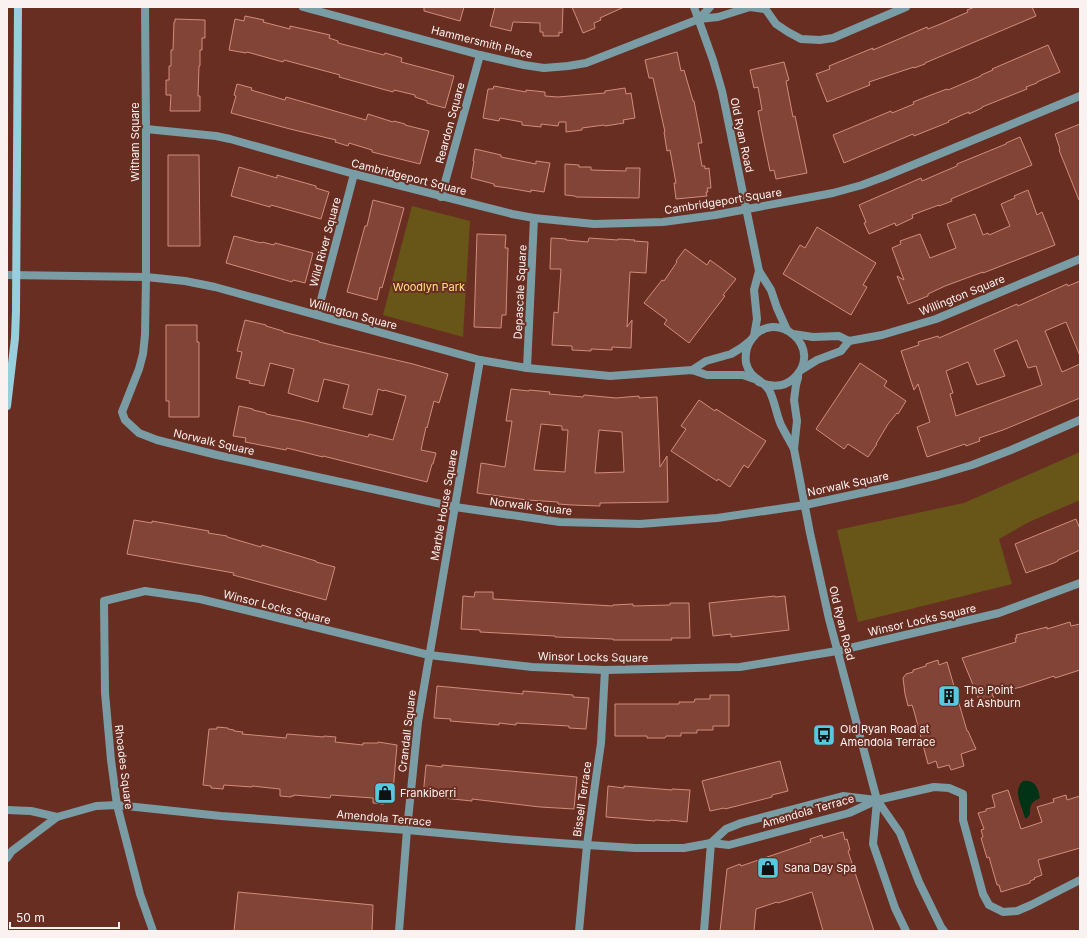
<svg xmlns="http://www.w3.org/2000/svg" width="1087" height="938" font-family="Inter,sans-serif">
	<rect width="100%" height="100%" fill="#692e22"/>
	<g fill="#675618">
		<polygon points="412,206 470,221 463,337 383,315"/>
		<polygon points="1080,452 1080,500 1029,522 999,539 1012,584 858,622 837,530 964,503"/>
	</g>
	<path fill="#003216" d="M1023,781C1036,779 1038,789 1040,798C1031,802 1030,805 1030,814L1027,818H1025C1022,806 1012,790 1023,781Z"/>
	<g fill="#824437" stroke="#d18c7c" fill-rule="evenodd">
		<polygon points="424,7 464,7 460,21 424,11"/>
		<polygon points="495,7 563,7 562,33 559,32 559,36 543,36 543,32 540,32 540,23 513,22 511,31 490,26"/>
		<polygon points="572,7 624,7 600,18 601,20 594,23 595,28 583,33"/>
		<polygon points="975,7 1032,7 1036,16 925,63 925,64 914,68 914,67 869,82 870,85 827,102 816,74 830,69 829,66 856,55 873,48 873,50 927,27 928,29 943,23 968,12 967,10"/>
		<polygon points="245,16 264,20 263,22 290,29 290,26 330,35 329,38 338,41 338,43 384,55 385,53 402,58 401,62 454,76 445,108 427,103 427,101 415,97 415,95 394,90 393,92 339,77 340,75 284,60 283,62 247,52 246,53 229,50 235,19 244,21"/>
		<polygon points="175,19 205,20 205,38 202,38 202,50 200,50 200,66 199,66 198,96 200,96 200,111 170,111 171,95 166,95 166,80 169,80 169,66 171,66 171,50 173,50 174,22 175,22"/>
		<polygon points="1048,45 1060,72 1037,82 1037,83 1026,87 1027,89 982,107 982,108 969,114 969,112 948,121 949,122 914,136 913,134 844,163 833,135 891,111 892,113 914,104 913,102 931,95 947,89 948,90 981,76 981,75 993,70 992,69"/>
		<polygon points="677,52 681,71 684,70 693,101 694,101 702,143 698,143 702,166 705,166 705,169 709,168 711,188 707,188 708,192 706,192 707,196 676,199 674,183 676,183 670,150 667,151 664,132 665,132 653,78 649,78 645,60"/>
		<polygon points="784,62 789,80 786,81 793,117 795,116 807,173 776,179 774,170 770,171 762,132 758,111 762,110 758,87 754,88 750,70"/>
		<polygon points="237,84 252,88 251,90 285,100 286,97 366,120 368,114 393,122 394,121 405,124 405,125 429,131 420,164 372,152 372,150 349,143 348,146 335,142 336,140 290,129 231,113 236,96 234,95"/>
		<polygon points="494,86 526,92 526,90 545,92 545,96 558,97 605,93 605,91 625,88 626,94 631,93 635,118 623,120 624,123 605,126 604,125 582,128 582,130 566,132 566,122 559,122 558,126 541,124 541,127 522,125 522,122 500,118 499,121 483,118 488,89 493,89"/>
		<polygon points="1080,124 1080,200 1079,200 1059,150 1060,149 1055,134"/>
		<polygon points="1020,137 1032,165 951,199 952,201 939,206 939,205 912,215 913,218 896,226 895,223 869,234 864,223 866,222 859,205 921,178 922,181 945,171 957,166 957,164 1006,144 1006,143"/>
		<polygon points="475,149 501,155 501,157 536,164 536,161 550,163 544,192 531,190 531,192 508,188 494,186 494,184 471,178 474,161 473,161"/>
		<polygon points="168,155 199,155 200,246 168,246"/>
		<polygon points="565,164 579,165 579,167 591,167 591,170 626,171 626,168 640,168 639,198 576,197 575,196 565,195"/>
		<polygon points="239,167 277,178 277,175 291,179 316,186 316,188 329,192 321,219 271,205 270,207 231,196"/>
		<polygon points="1028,190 1037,215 1042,212 1055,245 983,273 983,272 945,286 928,294 928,296 908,304 897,276 904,280 892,248 901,244 900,241 920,234 930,258 951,250 956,248 947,224 975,214 983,235 988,233 989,235 1010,226 1001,204 1015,198 1014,196"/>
		<polygon points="373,200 404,208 382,288 380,287 377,300 347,292 365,226 367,226"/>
		<polygon points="817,227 876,263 863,285 867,287 851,315 783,274 800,245 805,248"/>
		<polygon points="477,234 506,235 505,248 508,248 506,315 502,315 501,328 474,327"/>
		<polygon points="234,236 261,243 262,242 274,245 275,243 313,253 305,283 293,280 292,282 226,263"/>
		<polygon points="551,238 566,239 566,240 588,242 589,238 618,240 618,239 635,240 634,241 648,242 646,273 630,272 627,327 632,320 631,348 612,347 612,350 591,349 591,351 572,350 572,346 552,345 554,312 558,313 561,269 550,269"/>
		<polygon points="685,249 707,265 710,260 736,279 723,295 725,296 689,343 664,324 667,320 644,303 662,280 664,281 677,262 676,261"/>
		<path d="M1080,281V356L1066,322L1045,331L1062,372L1080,364V398L1003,430L979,438L980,441L966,446L965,444L927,457L917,427L930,422L918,384L914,390L901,351L919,345L918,342L938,336L939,338L1017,304L1018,306L1067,284L1068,286ZM1017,340L1028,368L1036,366L1042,385L956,416L950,394L953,393L946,371L968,362L977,385L1005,376L994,350Z"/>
		<polygon points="245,320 266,325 266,326 283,331 283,332 319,341 319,342 413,364 448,374 439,403 434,401 427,428 426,427 421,450 436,453 433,464 432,464 427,482 323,456 323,457 287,448 286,450 245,442 246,438 233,436 239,406 253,409 253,410 266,413 266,414 301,421 368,437 369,434 393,440 406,396 384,390 384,391 378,389 372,415 343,408 349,385 324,379 318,402 288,393 294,369 270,363 264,386 249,383 250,381 236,378 242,352 237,351"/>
		<polygon points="166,325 197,325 197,342 199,342 199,417 169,417 169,401 166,401"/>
		<polygon points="860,363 887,381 884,386 906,401 898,414 897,413 888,424 876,444 877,444 868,457 848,444 844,449 816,429"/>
		<path d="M511,389L529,391V390L550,392L549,394L583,397L584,395L616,398L639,396V398L657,397L660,467L667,456L668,502L600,503V506L572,505L558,504V502L527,500L477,493L481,463L505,467L512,421H506ZM541,424L562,426V430H568L565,472L534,470ZM599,430L622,432L624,472L595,473Z"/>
		<polygon points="699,400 715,411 716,409 766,441 748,468 744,465 730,487 718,479 717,481 671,451 686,429 681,426"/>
		<polygon points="1076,519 1080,529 1080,550 1058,560 1058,561 1054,563 1026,573 1015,544"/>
		<polygon points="134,520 152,523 152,521 209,531 208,533 227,536 227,537 261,547 262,545 316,561 316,562 335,567 326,600 233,575 234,573 127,554"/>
		<polygon points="475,592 493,592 493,599 613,606 613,605 633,604 633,606 670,605 670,603 689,603 690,638 671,638 672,640 613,640 613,639 555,637 555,636 480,632 480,630 461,629 463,596 474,597"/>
		<polygon points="775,596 775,597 785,596 789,630 731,637 731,634 713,636 709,603"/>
		<polygon points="1070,622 1071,626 1080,624 1080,670 1055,678 1054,676 1021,687 992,694 994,698 980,702 962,658 1016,642 1015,638 1017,638 1016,635 1047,627 1047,629"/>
		<polygon points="938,660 939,665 947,662 967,731 968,731 971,738 976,749 961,754 964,766 951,770 949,765 938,768 936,761 928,764 914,711 912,705 908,706 905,694 903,678 906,674 913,672 913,670 926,666 926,664"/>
		<polygon points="437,686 523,694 523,691 573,695 573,697 589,698 586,729 569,728 569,726 516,723 516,725 499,723 499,725 450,721 451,719 434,718"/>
		<polygon points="710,695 729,695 729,726 713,726 713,730 697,730 697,733 681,733 681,736 666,736 665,738 647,738 647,736 615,736 615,704 679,704 679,702 694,702 695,699 710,699"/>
		<polygon points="217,727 228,728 228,729 234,730 234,731 243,732 242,734 286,738 287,734 324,737 324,736 336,737 335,742 363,745 363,743 378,743 378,742 397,745 392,803 384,802 384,804 373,803 373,798 331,795 330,798 294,795 294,796 291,796 291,797 280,796 280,789 252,786 252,787 224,785 223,789 211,788 211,786 203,785 209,729 217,729"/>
		<polygon points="780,761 788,791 772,795 772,797 725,809 724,808 710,811 702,781"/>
		<polygon points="426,765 442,767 442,765 577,777 574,809 540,807 472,799 472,801 423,796"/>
		<polygon points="608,786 624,788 624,786 672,790 672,789 690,790 687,822 671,820 670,821 655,820 655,821 606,817"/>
		<polygon points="1008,790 1021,829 1042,822 1037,807 1054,802 1053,799 1066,795 1067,800 1080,796 1080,848 1038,860 1042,875 1034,878 1035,879 1030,881 1030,883 1001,892 999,885 997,885 989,857 987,858 981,838 983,837 981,830 984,829 978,813 986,811 986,809 995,807 992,795"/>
		<polygon points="843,832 845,840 847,839 850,850 848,851 874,931 823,931 812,892 778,903 777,902 756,909 754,931 720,931 727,869 740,864 741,866 811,842 810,839 822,835 823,838"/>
		<polygon points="238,892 373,905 372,931 234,931"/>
	</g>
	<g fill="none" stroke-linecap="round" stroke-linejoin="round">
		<g stroke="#7a9da5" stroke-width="8">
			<polyline points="145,7 146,129 146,277 145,335 143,354 139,369 122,412 125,420 139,433 157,440 217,455 455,507 560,522 640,524 717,518 805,505 898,485 938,475 972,465 1011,450 1080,420"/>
			<polyline points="303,7 480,55 524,65 544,68 568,66 586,63 699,19 718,17 750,7 765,9"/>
			<polyline points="764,7 776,24 788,32 801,39 820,40 833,38 906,7"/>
			<polyline points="699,19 710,7"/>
			<polyline points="146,129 216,136 230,139 354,174 512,214 534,218 594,224 663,222 715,215 833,193 862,185 886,176 1080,96"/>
			<polyline points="441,197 480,55"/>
			<polyline points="7,275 146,277 185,281 215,287 480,360 527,368 610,376 692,370 707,375 743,375 757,380"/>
			<polyline points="317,315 354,174"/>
			<polyline points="793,334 813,337 839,336 849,341 882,335 936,319 1080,259"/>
			<polyline points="527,368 534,218"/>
			<polyline points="692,370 706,361 731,354 741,348 751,340"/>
			<polyline points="801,370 817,360 841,351 849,341"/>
			<polyline points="7,810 31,811 57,817 12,851 7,858"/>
			<polyline points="57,817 96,806 117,805 221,816 407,830 506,839 587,845 635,848 684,848 711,843 729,845 849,813 877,800 934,787 949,788 963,794 963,820 983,894 989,905 1003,912 1017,911 1031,905 1080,880"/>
			<polyline points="711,843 726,829 741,823 843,796 876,800"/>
			<polyline points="153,931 140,894 117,805 111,760 105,693 104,601 145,591 200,599 429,655 532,667 605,670 740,667 837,651 999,613 1080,583"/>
			<polyline points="399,931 407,830 418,722 480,360"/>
			<polyline points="579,931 587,845 594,792 601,743 605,670"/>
			<polyline points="704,931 711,843"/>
		</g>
		<g stroke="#7a9da5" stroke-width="8">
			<polyline points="694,7 713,60 722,91 759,271 771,290 777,308 787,330"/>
			<polyline points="754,336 757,319 754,290 759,271"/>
			<polyline points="798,374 798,378 796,385 794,400 797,421 794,449 810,533 829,619 877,800 900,833 919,882 941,927 944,931"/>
			<path d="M759,382C771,387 783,388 793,379C827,349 775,305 751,340C746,347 745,355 746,363C750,379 762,379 769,390C775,401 776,414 781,425C785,433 790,441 794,449"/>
			<polyline points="877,800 873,844 895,908 906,931"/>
		</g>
		<polyline stroke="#98cfdc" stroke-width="8" points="7,406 15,338 16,311 18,7"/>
	</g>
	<defs>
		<g id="building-square" transform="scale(1.15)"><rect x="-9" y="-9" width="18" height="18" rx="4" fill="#56c9e1" stroke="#692e22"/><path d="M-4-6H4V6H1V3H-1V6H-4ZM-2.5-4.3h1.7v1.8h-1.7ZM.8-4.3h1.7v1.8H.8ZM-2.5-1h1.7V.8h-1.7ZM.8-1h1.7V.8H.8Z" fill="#111"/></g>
		<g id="bus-square" transform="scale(1.15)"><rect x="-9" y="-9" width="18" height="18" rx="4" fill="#56c9e1" stroke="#692e22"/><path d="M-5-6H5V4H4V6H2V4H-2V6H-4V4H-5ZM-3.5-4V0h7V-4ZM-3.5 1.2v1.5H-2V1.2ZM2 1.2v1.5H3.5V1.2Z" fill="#111"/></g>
		<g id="shop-square" transform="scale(1.15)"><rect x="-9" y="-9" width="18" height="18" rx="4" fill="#56c9e1" stroke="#692e22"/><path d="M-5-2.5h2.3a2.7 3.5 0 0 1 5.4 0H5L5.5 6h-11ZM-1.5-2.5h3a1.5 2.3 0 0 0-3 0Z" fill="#111"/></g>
	</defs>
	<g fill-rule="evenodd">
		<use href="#building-square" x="949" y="696"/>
		<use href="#bus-square" x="824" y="735"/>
		<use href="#shop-square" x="385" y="793"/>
		<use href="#shop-square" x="768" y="868"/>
	</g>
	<g text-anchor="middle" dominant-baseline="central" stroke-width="4" stroke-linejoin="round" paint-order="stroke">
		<g font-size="11" fill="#faf2f1" stroke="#692e22">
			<text transform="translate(482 42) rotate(14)">Hammersmith Place</text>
			<text transform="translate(450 123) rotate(-75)">Reardon Square</text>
			<text transform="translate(742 135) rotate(78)">Old Ryan Road</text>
			<text transform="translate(135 142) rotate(-90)">Witham Square</text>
			<text transform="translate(409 177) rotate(14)">Cambridgeport Square</text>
			<text transform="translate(723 201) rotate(-9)">Cambridgeport Square</text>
			<text transform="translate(325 242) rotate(-75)">Wild River Square</text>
			<text transform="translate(520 292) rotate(-87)">Depascale Square</text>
			<text transform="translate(962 295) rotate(-22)">Willington Square</text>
			<text transform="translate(353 314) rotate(15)">Willington Square</text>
			<text transform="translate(214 442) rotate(13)">Norwalk Square</text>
			<text transform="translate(848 484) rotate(-12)">Norwalk Square</text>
			<text transform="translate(444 505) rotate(-80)">Marble House Square</text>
			<text transform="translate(531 506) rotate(7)">Norwalk Square</text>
			<text transform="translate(277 607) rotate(14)">Winsor Locks Square</text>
			<text transform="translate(922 620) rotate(-13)">Winsor Locks Square</text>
			<text transform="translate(842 623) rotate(76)">Old Ryan Road</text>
			<text transform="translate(593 657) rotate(1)">Winsor Locks Square</text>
			<text transform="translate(407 731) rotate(-83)">Crandall Square</text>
			<text transform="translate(124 767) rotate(83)">Rhoades Square</text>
			<text transform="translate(582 799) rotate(-82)">Bissell Terrace</text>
			<text transform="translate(808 811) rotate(-16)">Amendola Terrace</text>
			<text transform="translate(384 818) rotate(5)">Amendola Terrace</text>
		</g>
		<g font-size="11" fill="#ffe27e" stroke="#692e22">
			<text x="429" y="287">Woodlyn Park</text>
		</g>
		<g font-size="11" fill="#faf2f1" stroke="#692e22" text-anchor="start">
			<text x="964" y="690">The Point<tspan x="964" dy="13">at Ashburn</tspan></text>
			<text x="840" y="729">Old Ryan Road at<tspan x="840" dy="13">Amendola Terrace</tspan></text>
			<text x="400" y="793">Frankiberri</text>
			<text x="784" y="868">Sana Day Spa</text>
		</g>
	</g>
	<rect width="1087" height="938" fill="none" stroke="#faf2f1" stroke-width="16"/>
	<path d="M10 922v6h109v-6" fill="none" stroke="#faf2f1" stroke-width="2"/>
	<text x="16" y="922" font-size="12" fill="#faf2f1" stroke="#692e22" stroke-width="3" paint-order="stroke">50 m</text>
</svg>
